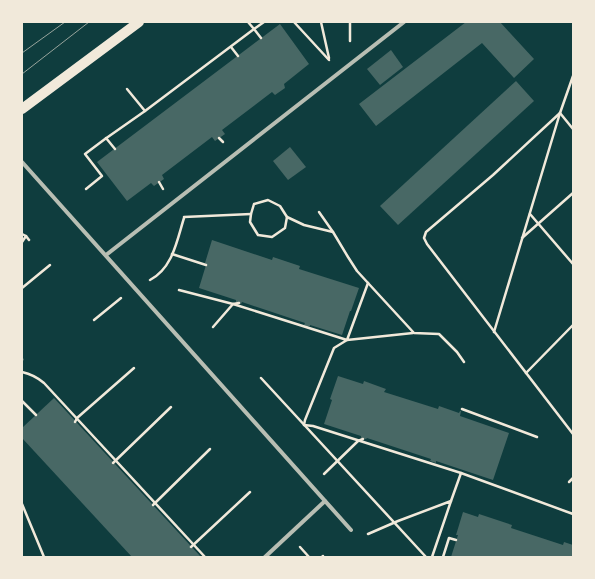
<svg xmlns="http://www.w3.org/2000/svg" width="595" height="579" font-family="'Asap Condensed',sans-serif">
	<rect width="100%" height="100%" fill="#0f3d3e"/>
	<g fill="#486865">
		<polygon points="466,22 500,22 534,59 514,78 482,43 376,126 359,104"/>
		<polygon points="280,24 309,64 284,84 285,88 275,95 272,92 222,130 225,134 215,141 212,137 162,175 164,179 154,186 151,183 127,201 97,162"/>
		<polygon points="391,50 403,67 380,85 367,69"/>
		<polygon points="516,81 534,101 398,225 380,206"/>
		<polygon points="290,147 306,167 288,180 273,161"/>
		<polygon points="212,240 272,260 273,257 300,266 299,269 359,288 351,311 350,311 342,335 310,325 310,326 307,326 304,325 305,323 242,302 241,304 236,302 236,300 199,288 206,265 206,264 205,263"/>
		<polygon points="338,376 363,384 364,381 386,389 384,392 438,409 439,406 459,413 460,411 461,411 460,416 509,433 493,480 436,461 436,463 430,461 431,459 367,438 366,439 361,438 361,436 324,424 332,400 330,399"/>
		<polygon points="54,398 201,557 132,557 22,438 22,428"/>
		<polygon points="463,512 478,517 479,514 512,525 511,528 563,545 564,542 573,545 573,557 451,557 458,535 456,535"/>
	</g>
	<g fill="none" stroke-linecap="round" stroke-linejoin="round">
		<g stroke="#f1e9da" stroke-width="2.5">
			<polyline points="294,22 329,60"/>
			<polyline points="321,22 329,58"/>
			<polyline points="350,22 350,41"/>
			<polyline points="261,38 254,29 264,22"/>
			<polyline points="231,47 238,56"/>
			<polyline points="127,89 145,111"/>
			<polyline points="560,113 493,175 426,232 424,238 427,244 573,434"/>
			<polyline points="560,113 573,129"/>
			<polyline points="106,138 115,149"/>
			<polyline points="219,138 223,142"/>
			<polyline points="159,182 163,189"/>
			<polyline points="86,189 102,176 85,154 105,139 145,111 254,29 248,22"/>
			<polygon points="268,200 280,206 287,217 285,228 272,237 258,235 250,222 251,214 254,204"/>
			<polyline points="319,212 333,232"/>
			<polyline points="530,214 573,264"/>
			<polyline points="184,217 251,214"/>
			<polyline points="287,217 304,225 333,232 348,257 357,271 414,333 439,334 457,352 464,362"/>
			<polyline points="22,234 26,236 22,242"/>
			<polyline points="26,236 29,240"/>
			<polyline points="522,238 573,193"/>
			<polyline points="172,254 206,265"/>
			<path d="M150,280C173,268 177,240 184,218"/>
			<polyline points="368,283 347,340 413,333"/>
			<polyline points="22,288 50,265"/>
			<polyline points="179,290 233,304 347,340 334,348 305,420 304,425 313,426 461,473"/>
			<polyline points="94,320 121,298"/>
			<polyline points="213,327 233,304 239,303"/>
			<polyline points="494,332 560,113 573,76"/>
			<polyline points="22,359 22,360"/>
			<path d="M22,372C31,374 37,377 44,383L205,557"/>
			<polyline points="526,373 573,325"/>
			<polyline points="261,378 426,557"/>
			<polyline points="22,401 36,415"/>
			<polyline points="462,409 537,437"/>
			<polyline points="75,422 77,418 134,368"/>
			<polyline points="113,463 171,407"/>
			<polyline points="324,474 358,441 363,439"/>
			<polyline points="569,482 573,478"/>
			<polyline points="451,501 461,473 573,514"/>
			<polyline points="22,504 44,557"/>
			<polyline points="153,505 210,449"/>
			<polyline points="368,534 398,521 451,501 432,557"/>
			<polyline points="191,547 250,492"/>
			<polyline points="300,547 309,557"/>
			<polyline points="322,557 323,556"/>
			<polyline points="443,557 449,538 456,540"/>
		</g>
		<g stroke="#b8beb3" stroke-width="4">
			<polyline points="22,162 351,530"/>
			<polyline points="106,255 404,22"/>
			<polyline points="265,557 325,501"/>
		</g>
		<polyline stroke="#f1e9da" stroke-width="10" points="22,109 139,22"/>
		<g stroke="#97a49c" stroke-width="1">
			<polyline points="22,53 65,22"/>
			<polyline points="22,74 89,22"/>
		</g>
	</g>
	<rect width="595" height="579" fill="none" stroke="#f1e9da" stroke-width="46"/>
</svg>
